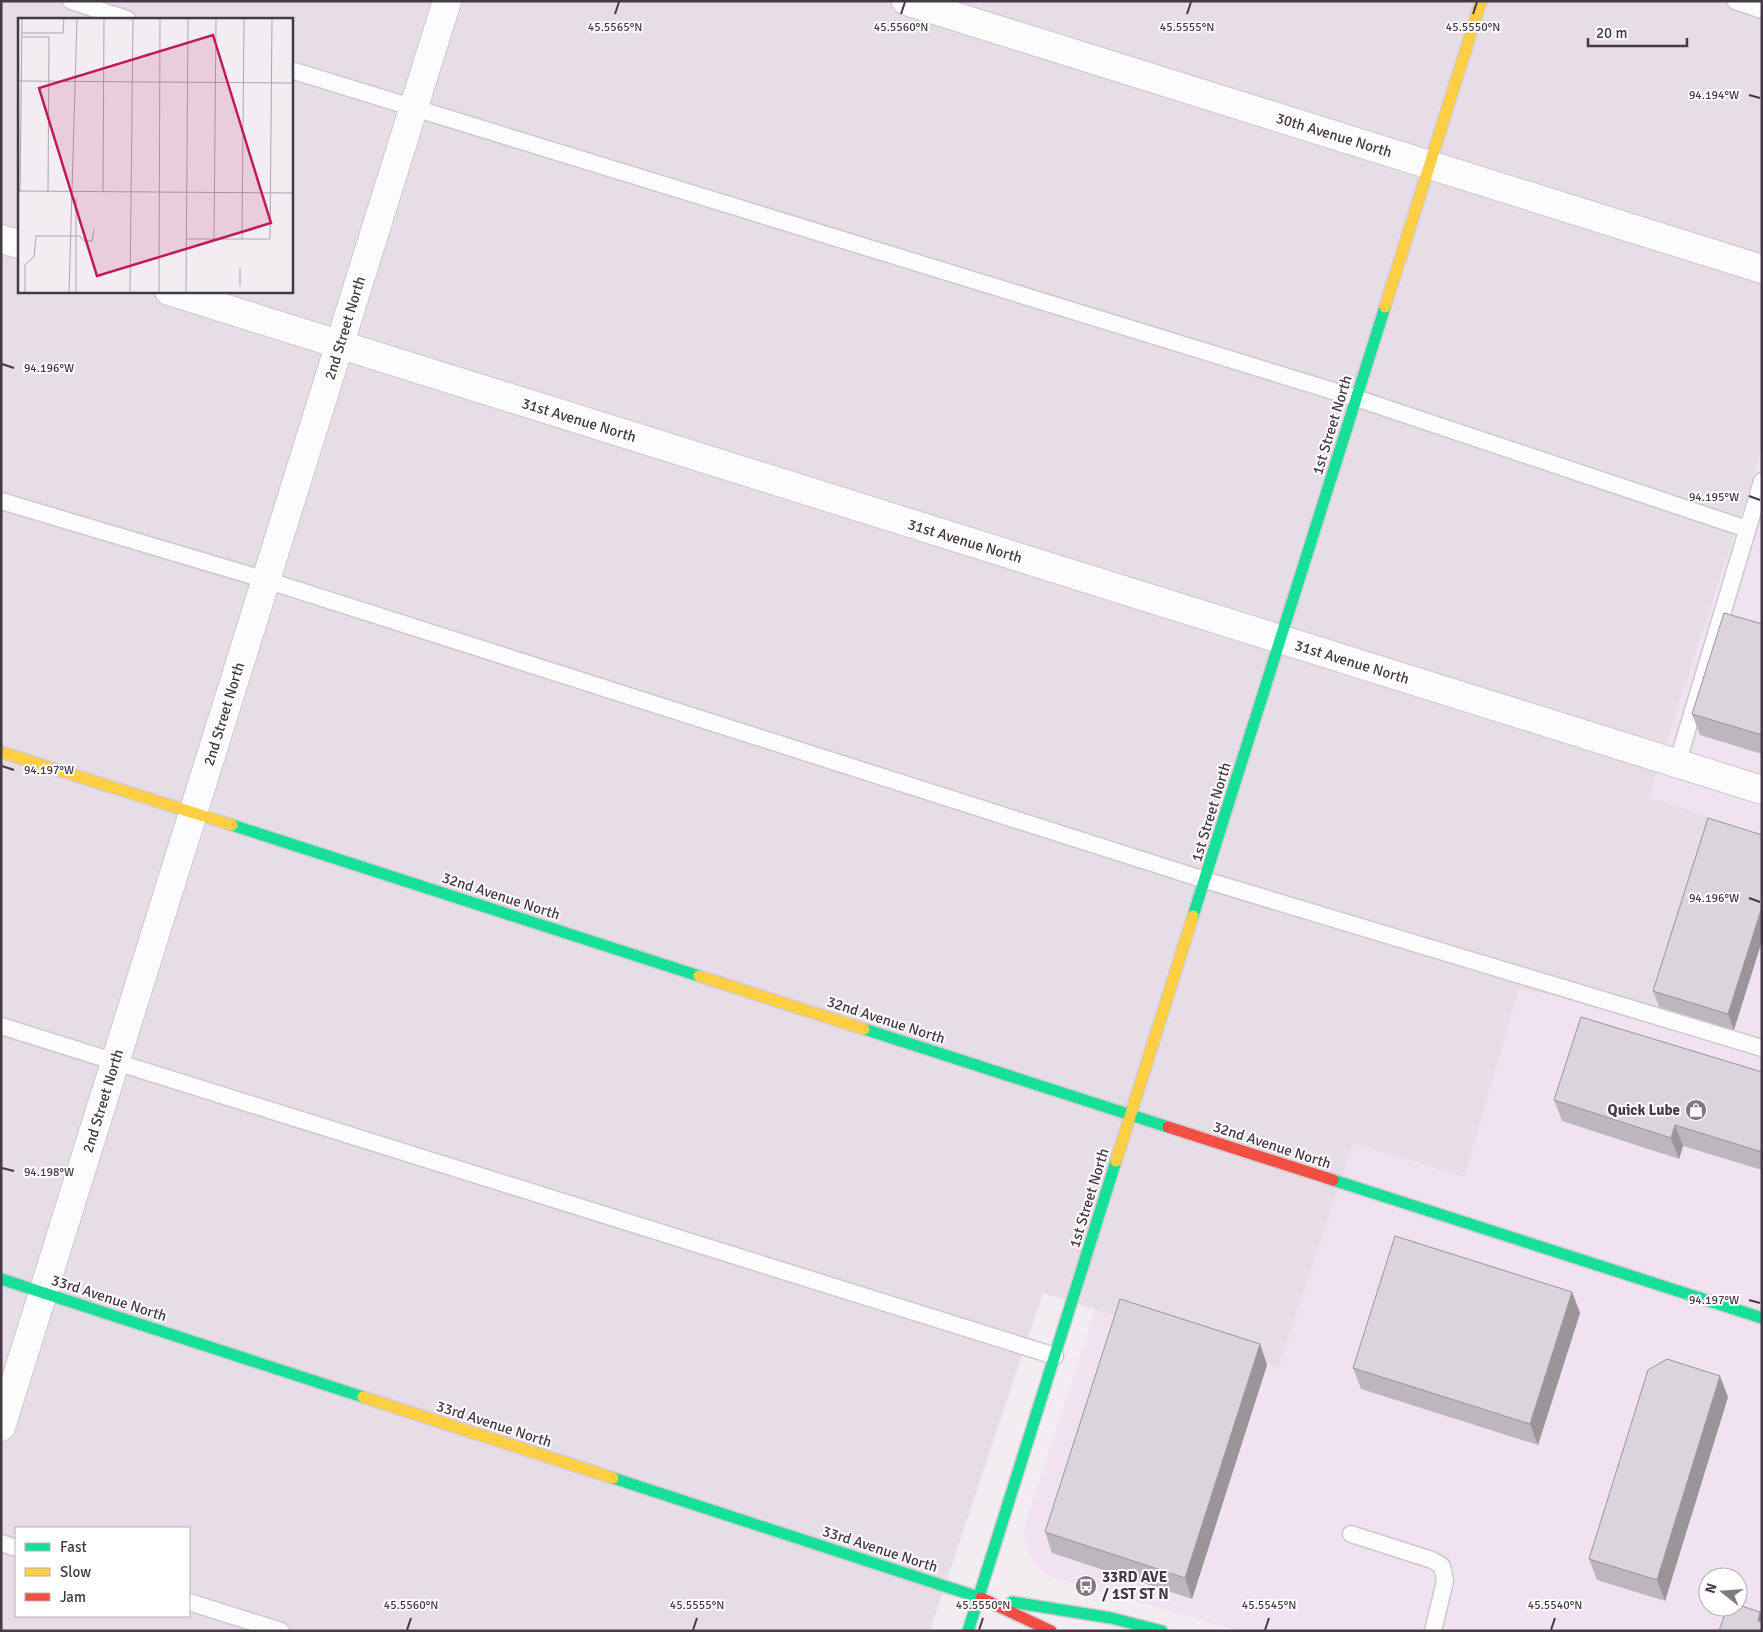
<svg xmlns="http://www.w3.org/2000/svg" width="1763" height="1632" font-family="Signika,sans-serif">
	<rect width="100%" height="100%" fill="#f1edf1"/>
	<path fill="#e7dde6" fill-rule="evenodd" d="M1,1H1762V449L1649,797L1713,818L1653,1015L1519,989L1465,1177L1354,1144L1279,1368L1043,1293L930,1631H1ZM19,19H291V291H19ZM16,1528H189V1616H16Z"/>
	<path fill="#f1e2f2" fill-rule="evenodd" d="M1762,449V1631H1238L1048,1576L1034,1563L1027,1549L1024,1534L1027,1516L1095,1310L1279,1368L1354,1143L1465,1177L1519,989L1653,1015L1713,818L1649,797ZM1708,1577H1738V1607H1708Z"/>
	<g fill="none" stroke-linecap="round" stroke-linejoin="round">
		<g stroke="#cdc8cd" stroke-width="19">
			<g id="lane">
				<polyline points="71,1 127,19"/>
				<polyline points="1735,1 1762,10"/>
				<polyline points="291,70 1356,398 1747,529"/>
				<polyline points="1,501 266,580 1205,880 1762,1048"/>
				<polyline points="1677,764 1762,481"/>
				<polyline points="1,1026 1055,1356"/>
				<polyline points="1351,1534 1432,1560 1442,1566 1445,1581 1433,1631"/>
				<polyline points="1,1543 16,1548"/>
				<polyline points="189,1602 281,1631"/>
			</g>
		</g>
		<g stroke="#cdc8cd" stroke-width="30">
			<g id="street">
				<polyline points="906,1 1762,269"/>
				<polyline points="1,239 19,244"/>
				<polyline points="169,291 1762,790"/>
				<polyline points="1,1427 447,1"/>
			</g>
		</g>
		<g stroke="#d5cbd5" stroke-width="14">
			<g id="fast">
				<polyline points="232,825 699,976"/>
				<polyline points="1193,916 1385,307"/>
				<polyline points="864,1029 1168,1127"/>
				<polyline points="1333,1180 1762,1318"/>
				<polyline points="1,1279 363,1397"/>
				<polyline points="613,1478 981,1598"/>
				<polyline points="1012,1602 1111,1618 1162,1631"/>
				<polyline points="968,1631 1116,1161"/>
			</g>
		</g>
		<g stroke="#d5cbd5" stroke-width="14">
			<g id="slow">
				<polyline points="1385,307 1481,1"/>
				<polyline points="1,752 232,825"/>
				<polyline points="699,976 864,1029"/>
				<polyline points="1116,1161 1193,916"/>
				<polyline points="363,1397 613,1478"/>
			</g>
		</g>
		<g stroke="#d5cbd5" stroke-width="14">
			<g id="jam">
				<polyline points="1168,1127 1333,1180"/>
				<polyline points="981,1598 1051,1631"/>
			</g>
		</g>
		<use href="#lane" stroke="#fdfcfd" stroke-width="16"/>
		<use href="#street" stroke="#fdfcfd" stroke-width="28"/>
		<use href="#fast" stroke="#16e098" stroke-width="11"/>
		<use href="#slow" stroke="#ffcf43" stroke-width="11"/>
		<use href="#jam" stroke="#f24e42" stroke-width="11"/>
	</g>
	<g fill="#bbb7bc">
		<polygon points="1762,624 1762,754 1700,735 1692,714"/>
		<polygon points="1708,818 1734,1030 1659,1007 1653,991"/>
		<polygon points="1762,1072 1762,1170 1683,1146 1679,1159 1562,1121 1554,1100"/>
		<polygon points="1572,1292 1580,1313 1538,1445 1361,1389 1353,1368"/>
		<polygon points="1260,1344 1267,1365 1192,1599 1052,1553 1045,1532"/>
		<polygon points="1728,1397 1665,1601 1597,1580 1589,1559"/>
	</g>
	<g fill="#999599">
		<polygon points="1762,907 1762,941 1734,1030 1728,1014"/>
		<polygon points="1675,1125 1683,1146 1679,1159 1671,1138"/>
		<polygon points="1572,1292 1580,1313 1538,1445 1530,1424"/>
		<polygon points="1260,1344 1267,1365 1192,1599 1185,1578"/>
		<polygon points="1720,1376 1728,1397 1665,1601 1657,1580"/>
		<polygon points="1760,1612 1762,1617 1762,1631 1758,1621"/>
	</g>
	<g fill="#dad5db" stroke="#999599">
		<polygon points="1724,613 1762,624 1762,735 1692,714"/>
		<polygon points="1708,818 1762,835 1762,907 1728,1014 1653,991"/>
		<polygon points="1581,1017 1762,1072 1762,1152 1675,1125 1671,1138 1554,1100"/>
		<polygon points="1395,1236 1572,1292 1530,1424 1353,1368"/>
		<polygon points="1120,1299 1260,1344 1185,1578 1045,1532"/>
		<polygon points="1667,1359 1720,1376 1657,1580 1589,1559 1648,1370"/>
		<polygon points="1738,1605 1760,1612 1758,1621 1762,1622 1762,1631 1719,1631 1727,1607 1738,1607"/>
	</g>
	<path fill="none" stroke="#463947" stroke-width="2" d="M615,14L619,2M901,14L905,2M1187,14L1191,2M1473,14L1477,2M1749,95L1760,98M2,364L14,368M1749,496L1760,500M2,766L14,770M1749,898L1760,902M2,1168L14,1171M1749,1300L1760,1303M407,1630L411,1618M693,1630L697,1618M979,1630L983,1618M1265,1630L1269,1618M1551,1630L1555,1618"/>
	<defs>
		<g id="shop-disc" transform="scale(1.125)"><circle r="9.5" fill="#827882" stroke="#fff"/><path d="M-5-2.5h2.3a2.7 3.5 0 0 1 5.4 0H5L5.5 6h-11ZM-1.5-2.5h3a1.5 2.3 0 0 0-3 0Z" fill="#fff"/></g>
		<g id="bus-disc" transform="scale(1.125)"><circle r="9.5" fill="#827882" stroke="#fff"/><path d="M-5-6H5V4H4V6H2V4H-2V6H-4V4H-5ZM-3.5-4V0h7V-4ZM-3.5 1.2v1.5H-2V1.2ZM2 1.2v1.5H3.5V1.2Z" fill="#fff"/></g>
	</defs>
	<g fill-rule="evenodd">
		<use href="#shop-disc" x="1696" y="1110"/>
		<use href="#bus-disc" x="1086" y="1586"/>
	</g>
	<g text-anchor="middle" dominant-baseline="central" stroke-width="4" stroke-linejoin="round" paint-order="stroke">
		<g font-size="15" fill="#463947" stroke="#fff">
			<text transform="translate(1334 135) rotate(17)">30th Avenue North</text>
			<text transform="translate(345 328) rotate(-73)">2nd Street North</text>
			<text transform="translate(579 420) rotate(17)">31st Avenue North</text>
			<text transform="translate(1332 425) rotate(-73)">1st Street North</text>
			<text transform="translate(965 541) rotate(17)">31st Avenue North</text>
			<text transform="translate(1352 662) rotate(17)">31st Avenue North</text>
			<text transform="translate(224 714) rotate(-73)">2nd Street North</text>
			<text transform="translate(1211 812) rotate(-73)">1st Street North</text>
			<text transform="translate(501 896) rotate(18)">32nd Avenue North</text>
			<text transform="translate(886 1020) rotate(18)">32nd Avenue North</text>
			<text transform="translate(103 1101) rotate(-73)">2nd Street North</text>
			<text transform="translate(1272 1145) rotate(18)">32nd Avenue North</text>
			<text transform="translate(1089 1198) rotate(-73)">1st Street North</text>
			<text transform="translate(109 1298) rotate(18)">33rd Avenue North</text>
			<text transform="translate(494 1424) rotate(18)">33rd Avenue North</text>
			<text transform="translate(880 1549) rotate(18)">33rd Avenue North</text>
		</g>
		<g font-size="15" font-weight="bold" fill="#463947" stroke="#fff" text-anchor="end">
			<text x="1680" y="1110">Quick Lube</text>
			<text x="1102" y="1577" text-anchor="start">33RD AVE<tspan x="1102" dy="17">/ 1ST ST N</tspan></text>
		</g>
	</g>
	<g transform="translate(18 18)">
		<rect width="275" height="275" fill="#f1edf1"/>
		<path fill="none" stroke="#ada5ad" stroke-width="1" d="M4,15H45L46,0M4,19H31L30,173M0,63L275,65M0,173L275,175M2,173L4,0M85,174L86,0M58,180V275M169,221H252L254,0M196,221L198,0M224,221L226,0M222,250V268M7,275V247L16,239L18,218H62L66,223H74L76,211M51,275L59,0M112,275L115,0M141,275L142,0M168,275L170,0"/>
		<path fill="#c2185b" fill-opacity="0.15" stroke="#c2185b" stroke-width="2.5" d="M195,17L253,205L79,258L21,70Z"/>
		<rect width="275" height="275" fill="none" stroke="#463947" stroke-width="2.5"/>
	</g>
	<g font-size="12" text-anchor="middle" fill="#463947" stroke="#fff" stroke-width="4" stroke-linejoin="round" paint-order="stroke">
		<text x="615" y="31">45.5565°N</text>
		<text x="901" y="31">45.5560°N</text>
		<text x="1187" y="31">45.5555°N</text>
		<text x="1473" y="31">45.5550°N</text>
		<text x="1714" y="99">94.194°W</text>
		<text x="49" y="372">94.196°W</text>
		<text x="1714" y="501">94.195°W</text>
		<text x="49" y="774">94.197°W</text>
		<text x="1714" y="902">94.196°W</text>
		<text x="49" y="1176">94.198°W</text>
		<text x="1714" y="1304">94.197°W</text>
		<text x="411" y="1609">45.5560°N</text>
		<text x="697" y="1609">45.5555°N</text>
		<text x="983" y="1609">45.5550°N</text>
		<text x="1269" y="1609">45.5545°N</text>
		<text x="1555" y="1609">45.5540°N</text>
	</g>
	<rect width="1763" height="1632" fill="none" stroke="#463947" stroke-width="5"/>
	<rect x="15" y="1527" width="175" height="90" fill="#ffffff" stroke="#b5b0b5"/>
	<rect x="25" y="1543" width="25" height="8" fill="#16e098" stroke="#b5b0b5"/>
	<text x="60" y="1552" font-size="15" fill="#463947">Fast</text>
	<rect x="25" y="1568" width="25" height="8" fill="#ffcf43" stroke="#b5b0b5"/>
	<text x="60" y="1577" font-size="15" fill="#463947">Slow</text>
	<rect x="25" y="1593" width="25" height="8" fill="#f24e42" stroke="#b5b0b5"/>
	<text x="60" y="1602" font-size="15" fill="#463947">Jam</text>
	<g transform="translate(1723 1592) rotate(287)"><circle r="24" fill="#ffffff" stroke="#b5b0b5"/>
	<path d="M0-4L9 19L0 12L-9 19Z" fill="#827882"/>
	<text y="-8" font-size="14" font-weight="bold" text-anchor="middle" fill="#463947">N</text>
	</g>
	<path d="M1588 38v8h99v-8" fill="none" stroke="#463947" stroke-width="2.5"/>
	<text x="1596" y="38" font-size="15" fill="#463947" stroke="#ffffff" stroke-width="4" paint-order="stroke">20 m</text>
</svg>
